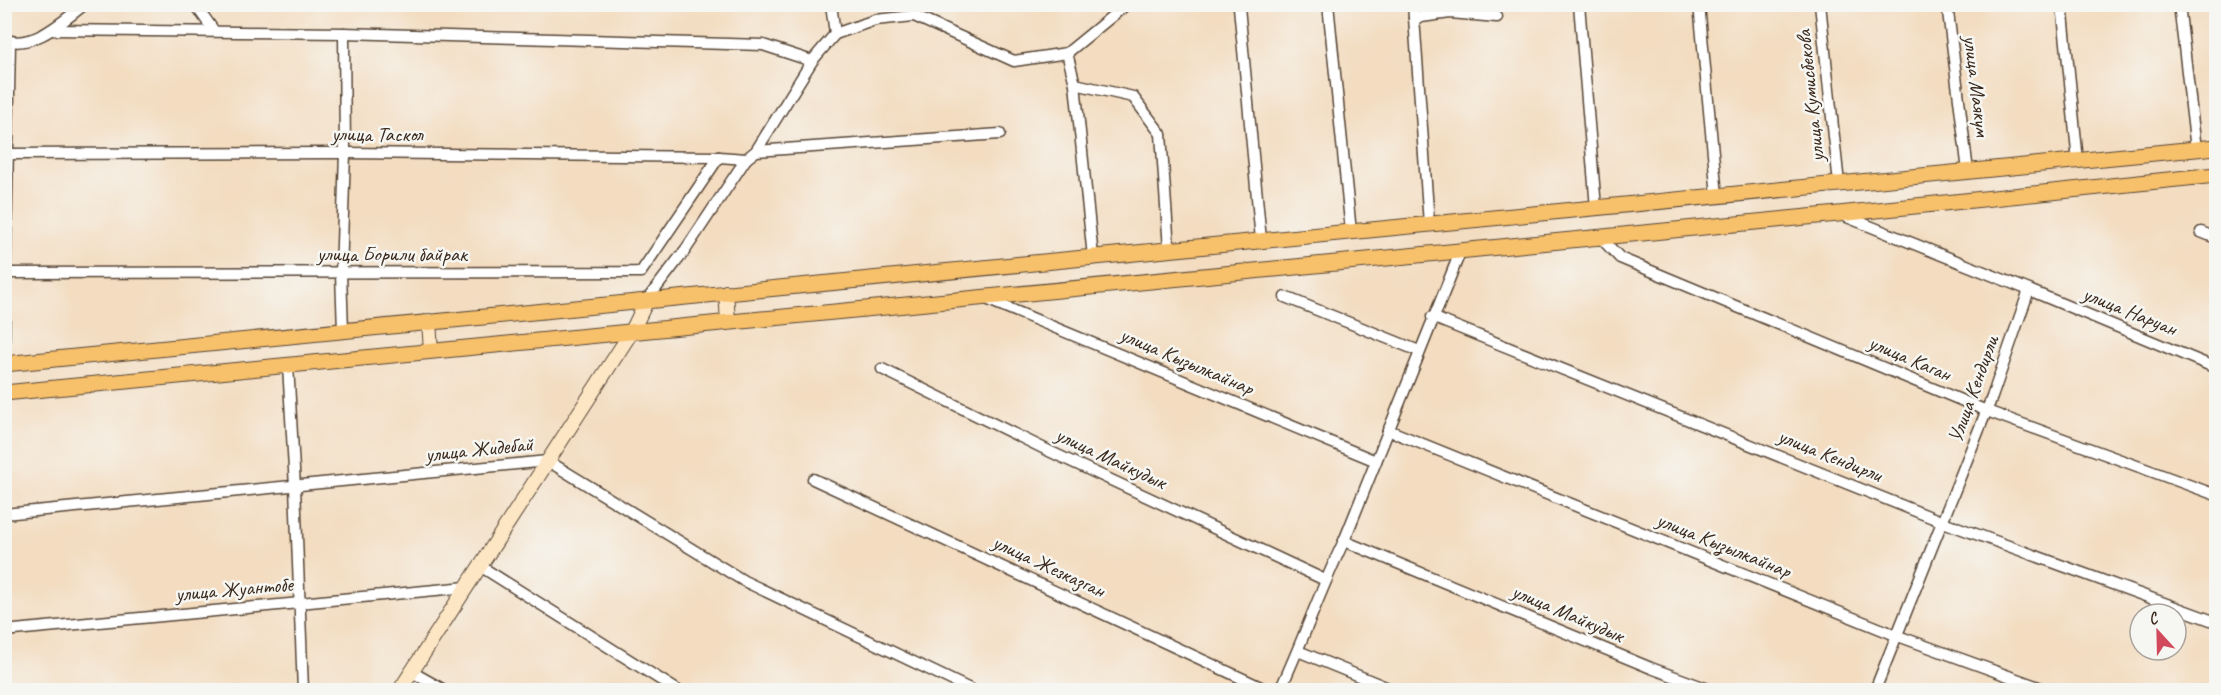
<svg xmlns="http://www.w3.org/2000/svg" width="2221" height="695" font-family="Caveat,sans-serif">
	<rect width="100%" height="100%" fill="#f6f6f2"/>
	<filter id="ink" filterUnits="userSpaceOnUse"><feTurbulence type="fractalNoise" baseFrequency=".0167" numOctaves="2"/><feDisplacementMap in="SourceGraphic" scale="12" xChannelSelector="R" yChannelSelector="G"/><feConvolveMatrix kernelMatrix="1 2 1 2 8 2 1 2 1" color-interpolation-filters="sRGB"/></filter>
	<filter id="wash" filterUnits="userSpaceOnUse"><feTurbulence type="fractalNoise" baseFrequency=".008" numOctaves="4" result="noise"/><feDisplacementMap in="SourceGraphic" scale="24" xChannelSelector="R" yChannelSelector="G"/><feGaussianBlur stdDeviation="1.35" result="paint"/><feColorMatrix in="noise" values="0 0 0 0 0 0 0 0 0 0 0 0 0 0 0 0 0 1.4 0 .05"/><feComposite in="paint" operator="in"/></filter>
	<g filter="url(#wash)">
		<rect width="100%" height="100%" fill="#f3dcbf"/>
	</g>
	<g filter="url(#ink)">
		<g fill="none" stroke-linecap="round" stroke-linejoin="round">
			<g stroke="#574536" stroke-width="13">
				<g id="street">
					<polyline points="195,4 214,31"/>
					<polyline points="1242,4 1239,7 1261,240"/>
					<polyline points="1328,4 1351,232"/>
					<polyline points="1413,4 1429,224"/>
					<polyline points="1579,4 1596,208"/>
					<polyline points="1699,4 1717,196"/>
					<polyline points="1820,4 1839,184"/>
					<polyline points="1947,4 1968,171"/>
					<polyline points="2062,4 2078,161"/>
					<polyline points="2179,4 2196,149"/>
					<polyline points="1414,18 1450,13 1497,17"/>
					<polyline points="51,30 344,33 763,45 812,61"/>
					<polyline points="835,34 875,20 914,16 1014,61 1067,53 1127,4"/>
					<path d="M4,39C33,51 64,20 85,4"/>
					<polyline points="1067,53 1075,84 1093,257"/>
					<polyline points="1075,84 1133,97 1161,134 1169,249"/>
					<polyline points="756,151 1000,134"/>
					<polyline points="4,154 345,153 719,157 746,159"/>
					<polyline points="1842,215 2029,290 1992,397 1875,690"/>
					<polyline points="2201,232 2216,238"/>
					<polyline points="1599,236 1620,258 1987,411 2216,495"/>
					<polyline points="4,273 641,272 719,157"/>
					<polyline points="2029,290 2216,368"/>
					<polyline points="1285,297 1419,351"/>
					<polyline points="986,299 1376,461"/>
					<polyline points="647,300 686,249 746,159 756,151 812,61 835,34 831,4"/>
					<polyline points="1432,317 1943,522 2216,622"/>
					<polyline points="343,330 341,274 345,153 344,33"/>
					<polyline points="4,350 10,42"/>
					<polyline points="288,365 295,487 303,690"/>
					<polyline points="882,369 1051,452 1325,580"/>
					<polyline points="1388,430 1898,636 2047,690"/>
					<polyline points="813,479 1267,690"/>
					<polyline points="4,514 548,461 744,581 972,690"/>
					<polyline points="1344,541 1651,668 1711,690"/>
					<polyline points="480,566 677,690"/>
					<polyline points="4,631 467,587"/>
					<polyline points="1298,651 1393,690"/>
					<polyline points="412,672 444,690"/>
					<path d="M1280,690C1303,641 1320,590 1344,541L1461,250"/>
				</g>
			</g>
			<g stroke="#574536" stroke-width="16">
				<g id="secondary">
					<polyline points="726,292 728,322"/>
					<polyline points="429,321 431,351"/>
					<polyline points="400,690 632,331 647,300"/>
				</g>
			</g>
			<g stroke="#574536" stroke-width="17">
				<g id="primary">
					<polyline points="4,364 2216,147"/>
					<polyline points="4,393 1838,214 2216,175"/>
				</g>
			</g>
			<use href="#street" stroke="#fff" stroke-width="10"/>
			<use href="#secondary" stroke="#fce6c4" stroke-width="14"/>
			<use href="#primary" stroke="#f7c06b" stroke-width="15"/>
		</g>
	</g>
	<g text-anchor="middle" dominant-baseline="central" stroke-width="5" stroke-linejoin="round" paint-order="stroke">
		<g font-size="21" fill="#3b2a1e" stroke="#f6f6f2">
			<text transform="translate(1977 86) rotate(83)">улица Маякум</text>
			<text transform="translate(1810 96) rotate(-96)">улица Кумисбекова</text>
			<text x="377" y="134">улица Таскол</text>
			<text x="392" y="254">улица Борили байрак</text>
			<text transform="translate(2130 311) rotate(22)">улица Наруан</text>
			<text transform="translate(1910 358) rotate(23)">улица Каган</text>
			<text transform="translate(1187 361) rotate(23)">улица Кызылкайнар</text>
			<text transform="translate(1973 389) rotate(-70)">Улица Кендирли</text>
			<text transform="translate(479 449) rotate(-6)">улица Жидебай</text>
			<text transform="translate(1830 455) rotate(22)">улица Кендирли</text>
			<text transform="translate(1111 458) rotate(25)">улица Майкудык</text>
			<text transform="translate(1724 545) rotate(22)">улица Кызылкайнар</text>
			<text transform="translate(1049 566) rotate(25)">улица Жезказган</text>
			<text transform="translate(234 589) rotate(-5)">улица Жуантобе</text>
			<text transform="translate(1568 613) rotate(23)">улица Майкудык</text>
		</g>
	</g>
	<rect width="2221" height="695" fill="none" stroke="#f6f6f2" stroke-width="24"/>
	<g transform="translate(2158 632) rotate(338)"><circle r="28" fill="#f6f6f2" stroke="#aba49d" stroke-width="1.5"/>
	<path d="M0-4.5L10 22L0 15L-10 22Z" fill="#d1495b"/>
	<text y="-9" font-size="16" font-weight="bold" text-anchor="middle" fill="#3b2a1e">С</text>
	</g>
</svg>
